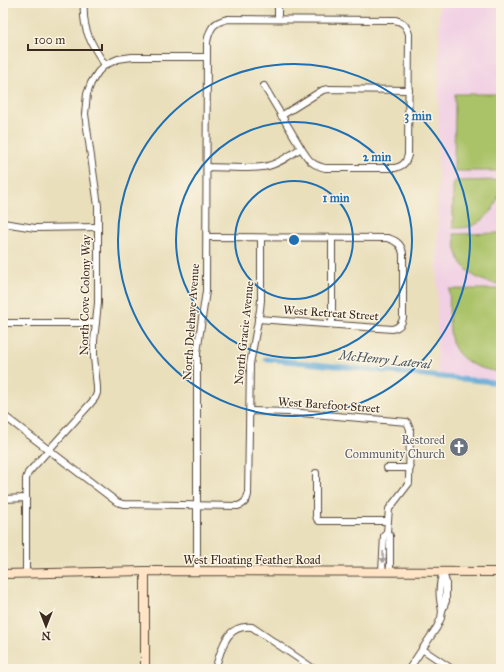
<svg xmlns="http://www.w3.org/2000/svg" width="504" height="672" font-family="'IM FELL Great Primer',serif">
	<rect width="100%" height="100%" fill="#fcf5e5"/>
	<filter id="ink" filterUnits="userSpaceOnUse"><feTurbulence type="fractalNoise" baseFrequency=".025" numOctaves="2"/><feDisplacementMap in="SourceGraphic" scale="8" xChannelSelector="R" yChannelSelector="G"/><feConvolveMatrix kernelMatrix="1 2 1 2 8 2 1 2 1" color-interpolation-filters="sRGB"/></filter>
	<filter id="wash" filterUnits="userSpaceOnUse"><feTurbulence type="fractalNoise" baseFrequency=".012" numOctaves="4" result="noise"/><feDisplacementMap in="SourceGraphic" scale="16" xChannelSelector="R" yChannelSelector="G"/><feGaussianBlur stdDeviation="0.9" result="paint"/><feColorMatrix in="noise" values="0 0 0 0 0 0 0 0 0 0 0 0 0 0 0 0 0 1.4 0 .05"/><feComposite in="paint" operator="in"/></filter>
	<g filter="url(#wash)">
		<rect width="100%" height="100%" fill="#e9dfbb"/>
		<polygon fill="#f1d0e4" points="439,3 501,3 501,381 437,376"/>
		<g fill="#aac267" stroke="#727642">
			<polygon points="455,94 501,94 501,171 454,171"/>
			<path d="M500,180C500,200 492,218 472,226C466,228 459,228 453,228V183L456,181Z"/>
			<path d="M501,233V284C481,283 463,273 457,253C455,247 455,240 454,234Z"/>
			<path d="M449,289H501V372C480,370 456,361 451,338C448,324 450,303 449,289Z"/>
		</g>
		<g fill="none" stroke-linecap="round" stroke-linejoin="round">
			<polyline stroke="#5ea8d6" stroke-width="5" points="266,359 501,383"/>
		</g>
	</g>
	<g filter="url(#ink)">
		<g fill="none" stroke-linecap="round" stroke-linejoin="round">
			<g stroke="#554536" stroke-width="8">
				<g id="street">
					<polyline points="278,3 278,19"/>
					<polyline points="105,65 118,59 132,57 207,57"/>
					<polyline points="264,86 301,148"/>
					<polyline points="281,116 318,93 323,90 329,89 409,90"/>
					<polyline points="3,223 35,228 98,227"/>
					<path d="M207,237L387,238C396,240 402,245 403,254V318C402,324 398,328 392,329L258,319"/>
					<polyline points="3,323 96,323"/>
					<polyline points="332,324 332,238"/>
					<polyline points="249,411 289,412 407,422 410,429 409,483 389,509 387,532"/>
					<path d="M3,415L117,502L123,504L238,506C244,504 247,501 248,495L250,364L260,310L261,300V238"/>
					<polyline points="387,468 410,468"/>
					<polyline points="316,473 316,516 317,519 319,521 388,521"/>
					<polyline points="3,499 26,498"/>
					<path d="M197,572V353L206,291L207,42C210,27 214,22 228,19L395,20C403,22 406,25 409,34L408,155C406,163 403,166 395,168H325C310,164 309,160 301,148C291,155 280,163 268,166C251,170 225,167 207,167"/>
					<polyline points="382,572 384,536 387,532 390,536 390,572"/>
					<path d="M26,573V479L28,473L91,403L95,398L97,393V387L94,357V341L98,303V206L85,114L87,94L91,83L98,72L105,65C91,44 82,29 84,3"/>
					<polyline points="422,649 452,669"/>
					<path d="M215,669C222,649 225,624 252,627L314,669"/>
					<path d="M409,669L437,627L441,618L442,611L446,601V582L443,572C438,586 439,597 442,611"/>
				</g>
			</g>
			<g stroke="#554536" stroke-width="10">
				<g id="secondary">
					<polyline points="3,574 145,571 501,572"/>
					<polyline points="145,669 145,571"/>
				</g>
			</g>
			<use href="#street" stroke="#fff" stroke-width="6"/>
			<use href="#secondary" stroke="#ffe4c6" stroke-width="8"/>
		</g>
		<defs><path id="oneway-solid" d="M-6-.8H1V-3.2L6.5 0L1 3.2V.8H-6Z"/></defs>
		<use fill="#a79f9a" href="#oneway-solid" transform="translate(383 557) rotate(92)"/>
	</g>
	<g fill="none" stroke="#1f6fb2" stroke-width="2">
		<circle cx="294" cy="240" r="59"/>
		<circle cx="294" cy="240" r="118"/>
		<circle cx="294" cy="240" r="176"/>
	</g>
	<defs>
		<g id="church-disc" transform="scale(1)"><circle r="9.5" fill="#6b7280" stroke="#fcf5e5"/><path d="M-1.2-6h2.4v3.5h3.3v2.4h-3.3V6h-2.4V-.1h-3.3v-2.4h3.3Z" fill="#fff"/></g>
	</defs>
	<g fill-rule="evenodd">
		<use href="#church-disc" x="459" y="447"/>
	</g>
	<g text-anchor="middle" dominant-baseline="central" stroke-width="3" stroke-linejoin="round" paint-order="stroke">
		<g font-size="12" fill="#3b2a1e" stroke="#fcf5e5">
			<text transform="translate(85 295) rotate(-89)">North Cove Colony Way</text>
			<text transform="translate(331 313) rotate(4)">West Retreat Street</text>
			<text transform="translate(191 322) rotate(-86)">North Delehaye Avenue</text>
			<text transform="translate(244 333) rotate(-84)">North Gracie Avenue</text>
			<text transform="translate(329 405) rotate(4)">West Barefoot Street</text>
			<text x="252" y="560">West Floating Feather Road</text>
		</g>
		<g font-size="12" fill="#5b616d" stroke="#fcf5e5" text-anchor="end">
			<text x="445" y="440">Restored<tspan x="445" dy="14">Community Church</tspan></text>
		</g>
		<g font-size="13" font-style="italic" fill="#47565e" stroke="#fcf5e5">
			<text transform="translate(385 360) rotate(6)">McHenry Lateral</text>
		</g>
	</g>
	<circle cx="294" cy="240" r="6" fill="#1f6fb2" stroke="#fcf5e5" stroke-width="2"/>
	<g font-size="12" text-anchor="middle" font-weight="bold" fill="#1f6fb2" stroke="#fcf5e5" stroke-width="3" stroke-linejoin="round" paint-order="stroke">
		<text x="418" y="120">3 min</text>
		<text x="377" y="161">2 min</text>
		<text x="336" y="202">1 min</text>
	</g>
	<rect width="504" height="672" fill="none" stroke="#fcf5e5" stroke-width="16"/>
	<g transform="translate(46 626) rotate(180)" stroke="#fcf5e5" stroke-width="3" paint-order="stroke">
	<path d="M0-3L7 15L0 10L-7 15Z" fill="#3b2a1e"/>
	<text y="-6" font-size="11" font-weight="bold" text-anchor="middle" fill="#3b2a1e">N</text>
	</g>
	<path d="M28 44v6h74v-6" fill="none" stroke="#3b2a1e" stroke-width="2"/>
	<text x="34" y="44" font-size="12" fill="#3b2a1e" stroke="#fcf5e5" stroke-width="3" paint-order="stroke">100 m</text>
</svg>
